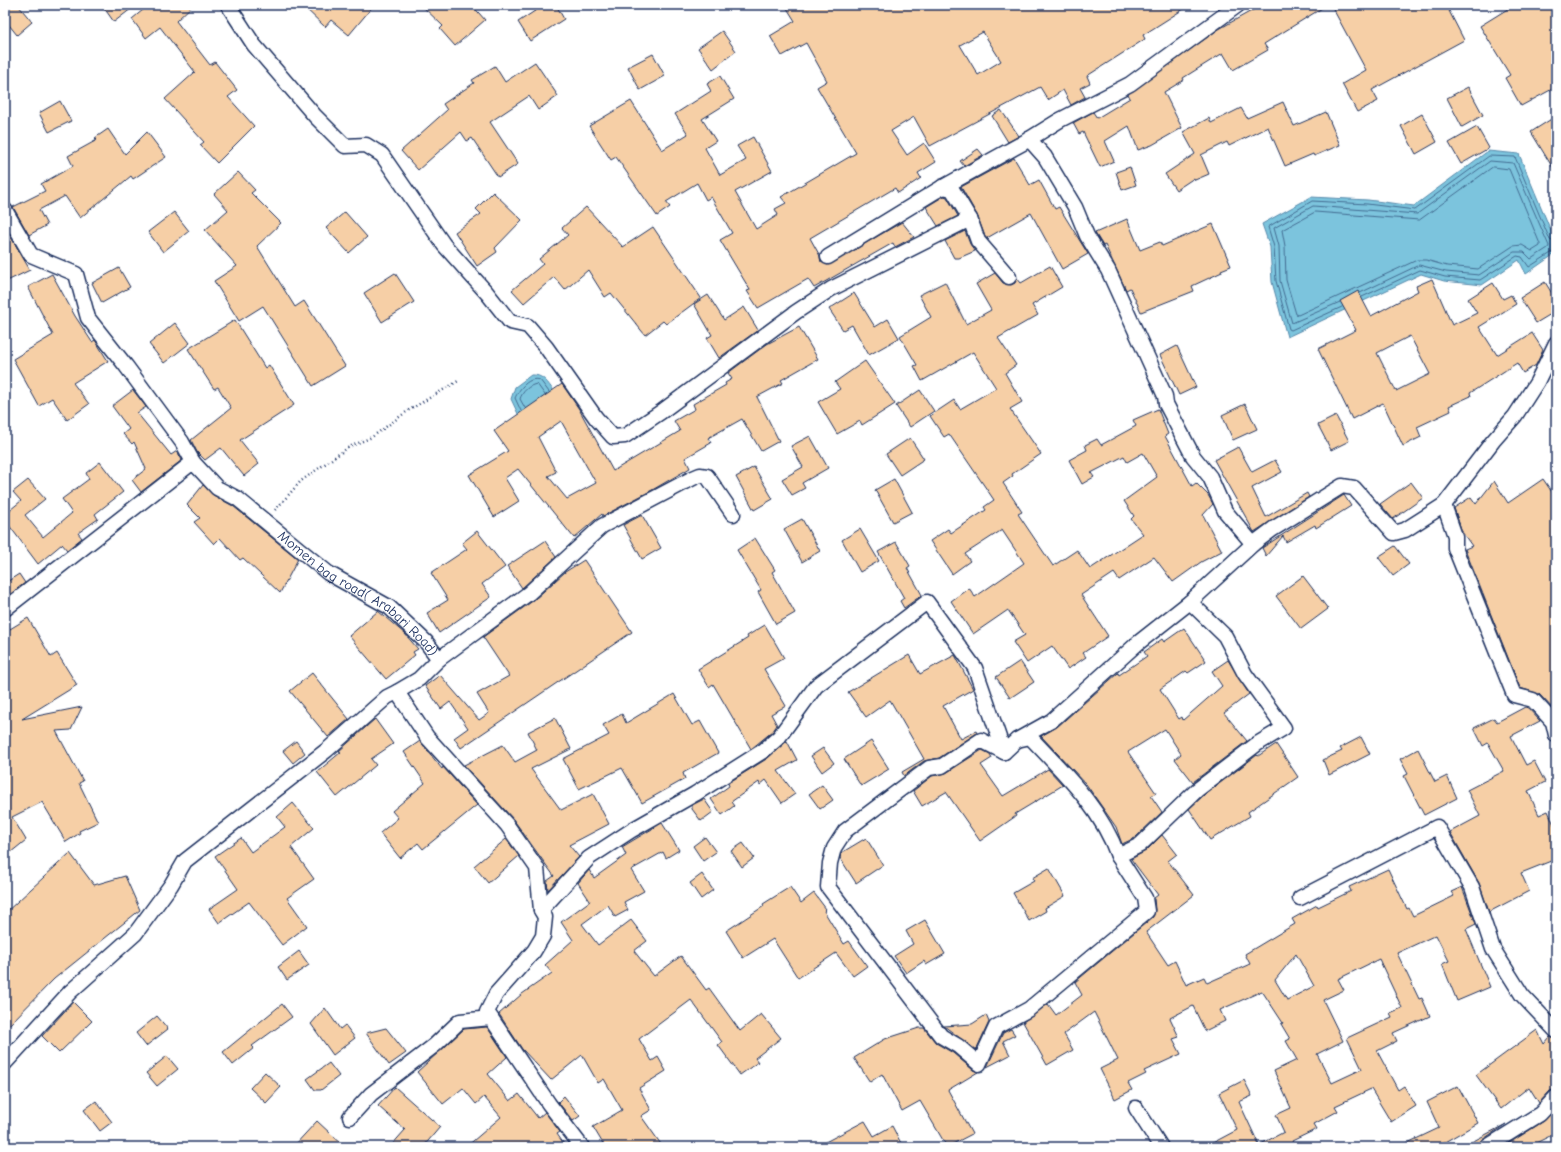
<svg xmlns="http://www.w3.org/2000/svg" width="1561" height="1152" font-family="'Comic Neue',sans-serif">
	<rect width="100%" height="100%" fill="#fff"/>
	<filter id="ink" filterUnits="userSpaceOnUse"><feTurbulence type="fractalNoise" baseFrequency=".025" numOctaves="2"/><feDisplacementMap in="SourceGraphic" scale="8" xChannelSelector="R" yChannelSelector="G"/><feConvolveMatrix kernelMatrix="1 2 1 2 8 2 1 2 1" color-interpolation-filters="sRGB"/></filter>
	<g filter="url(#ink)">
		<g fill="#7cc4dd" stroke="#58a">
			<polygon points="1488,151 1519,154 1556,243 1556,253 1526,274 1519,260 1482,285 1444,281 1421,274 1287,337 1272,282 1270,247 1262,224 1311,197 1368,200 1414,206"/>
			<path d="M531,375C543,374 548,383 555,393L519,416L511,399L515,387Z"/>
		</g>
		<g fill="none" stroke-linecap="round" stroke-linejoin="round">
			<g stroke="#426b91" stroke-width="1">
				<polygon points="1493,167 1509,169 1540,244 1540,246 1532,251 1522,245 1513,246 1478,269 1447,266 1426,260 1417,260 1298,315 1296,314 1286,280 1285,246 1282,230 1315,212 1419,220"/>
				<polyline points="1362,297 1420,270 1445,277 1480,280 1517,256 1522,257 1529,267 1556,250"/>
				<polyline points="1340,302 1292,323 1280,281 1279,246 1274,228 1313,206 1417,214 1490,161 1513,163 1549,246 1548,248 1531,259 1524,252 1514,252 1479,275 1446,272 1419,265 1360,293"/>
				<polyline points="1342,307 1291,330 1289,329 1276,281 1274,247 1268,227 1312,201 1367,204 1415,210 1489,156 1515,157 1550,240 1556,243"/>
				<path d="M525,408L520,399C522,392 529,385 537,384L545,395"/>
				<path d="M521,411L515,398C519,389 529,376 540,380L549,392"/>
			</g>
		</g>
		<g fill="#f6cfa6" stroke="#1b2f5e" fill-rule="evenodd">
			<polygon points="5,5 18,5 32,22 17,35 5,20"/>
			<polygon points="102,5 136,5 114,22"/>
			<polygon points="149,5 193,5 176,21 210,65 215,62 237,90 228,97 254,126 217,163 200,145 204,142 165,99 195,72 160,27 146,38 132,19"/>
			<polygon points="302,5 374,5 349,35 331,20 325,27"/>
			<polygon points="421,5 472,5 485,20 455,46 440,29 443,26"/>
			<polygon points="544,5 556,5 564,19 530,41 518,22"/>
			<path d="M785,5H1190L1143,35L1145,39L1087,76L1090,83L1080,88L1085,97L1071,105L1063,90L1048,100L1040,87L930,146L914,117L891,131L907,155L924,143L936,162L918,173L921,178L898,193L895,188L810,238L820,256L821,262L828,265L902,222L914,237L895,247L893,243L814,288L808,279L758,308L747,291L750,290L720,240L732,233L711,197L706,200L697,183L666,202L670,207L657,216L616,157L611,160L589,126L631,101L662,150L688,134L675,114L711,91L707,84L720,76L734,99L702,119L716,141L705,148L720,175L746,160L737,146L753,137L772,171L735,192L756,229L778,215L775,209L786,203L781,197L856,153L817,87L827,81L806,43L782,56L770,36L795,21ZM983,32L1001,61L978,75L960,45Z"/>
			<polygon points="1262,5 1327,5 1264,44 1268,50 1233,70 1223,53 1183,78 1184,80 1164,92 1182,128 1152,145 1138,150 1129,126 1105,141 1114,161 1100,167 1083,132 1079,134 1073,123 1093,112 1097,118 1130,98 1128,94 1219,29"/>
			<polygon points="1331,5 1446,5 1464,40 1372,90 1378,101 1357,112 1342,84 1366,70"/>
			<polygon points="1514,5 1556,5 1556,87 1521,106 1505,78 1510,75 1480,26"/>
			<polygon points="722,31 736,51 713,69 698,48"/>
			<polygon points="653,54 665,76 640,90 628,67"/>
			<polygon points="535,62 558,96 538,110 529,96 490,122 518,164 498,177 472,138 467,141 461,132 418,170 401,151 447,110 443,104 474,83 472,80 495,66 505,82"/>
			<polygon points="1468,87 1483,115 1462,127 1447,98"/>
			<polygon points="60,101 71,121 49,132 39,113"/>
			<polygon points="1283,102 1294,126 1326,112 1340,145 1314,156 1313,154 1285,166 1268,127 1229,146 1227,142 1201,155 1209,174 1195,180 1194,178 1176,190 1165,174 1195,154 1183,132 1209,118 1211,123 1241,108 1247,118"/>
			<polygon points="1001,110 1019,136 1008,142 992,116"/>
			<polygon points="1422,114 1437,142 1416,154 1401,126"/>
			<polygon points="1556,116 1556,173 1531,132"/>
			<polygon points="1477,127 1489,148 1461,164 1449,143"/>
			<polygon points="108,129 125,154 147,132 166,157 133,179 131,176 80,218 65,196 39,210 47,225 29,235 13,207 45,191 41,184 73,166 68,156 97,140 95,138"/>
			<polygon points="978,149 983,155 964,166 960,161"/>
			<polygon points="1014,158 1030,185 1039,180 1055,209 1059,207 1088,254 1062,269 1031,213 987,238 989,240 985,237 977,215 961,187"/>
			<polygon points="1130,167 1136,185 1122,190 1116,172"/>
			<polygon points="238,172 255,190 251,193 281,223 257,246 295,307 304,301 345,366 313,386 263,306 239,321 214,281 237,266 205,230 228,210 214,194"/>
			<polygon points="493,192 522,220 495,248 497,252 477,266 455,232 481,214 476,209"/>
			<polygon points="944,196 947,197 958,216 938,226 926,207"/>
			<polygon points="586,207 623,247 653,227 701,298 666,324 663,321 645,335 611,293 605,297 588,270 565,290 554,277 524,303 512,290 543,264 539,259 568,235 562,228"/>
			<polygon points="174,212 189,231 163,252 148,232"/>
			<polygon points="345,212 367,237 349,253 326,228"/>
			<polygon points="1127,219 1140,250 1160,242 1162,246 1213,224 1231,266 1221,270 1222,272 1192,286 1194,291 1141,312 1130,288 1126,290 1105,245 1103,246 1095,233"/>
			<polygon points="5,227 30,270 5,282"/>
			<polygon points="965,231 970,244 975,251 959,258 954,258 945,241"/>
			<polygon points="1050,266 1062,287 1032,305 1038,315 998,338 1016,365 1005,373 1022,402 1010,409 1041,454 1012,474 1013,476 1003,483 1022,512 1018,514 1053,566 1077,550 1090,569 1143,534 1131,519 1134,516 1124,501 1157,477 1143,453 1127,462 1124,456 1091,473 1094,477 1082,484 1069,460 1087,450 1085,445 1097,439 1101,445 1136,426 1133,420 1158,409 1168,434 1165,436 1192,486 1196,483 1208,495 1213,504 1203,515 1222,551 1201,562 1173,582 1154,557 1119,580 1114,573 1081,595 1108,636 1083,653 1086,657 1068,669 1052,646 1027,663 1013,642 1025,635 1008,610 973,634 951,601 969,588 975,597 1024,563 1002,530 965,554 970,561 952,574 930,541 948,529 951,533 986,510 984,507 994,500 949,434 944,437 930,416 954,400 960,409 996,388 973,352 922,381 914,366 917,365 900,336 931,317 919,295 945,282 966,324 991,310 976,284 995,273 1003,283 1011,285 1015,283 1017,278 1021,283"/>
			<polygon points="119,268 130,287 102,303 92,283"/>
			<polygon points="395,273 414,302 382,322 364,293"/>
			<polygon points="52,274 75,316 92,342 95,340 108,361 73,383 89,404 67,420 52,398 39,406 13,359 53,335 28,287"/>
			<path d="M1432,279L1452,325L1477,313L1468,299L1493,283L1503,299L1511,295L1516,304L1479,327L1497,355L1532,333L1543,350L1536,365L1523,373L1517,363L1470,393L1471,396L1449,406L1451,411L1417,427L1421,437L1403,446L1383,403L1352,419L1318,349L1356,330L1340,301L1358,291L1371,316L1418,291L1416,286ZM1410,336L1430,374L1396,391L1377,353Z"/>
			<polygon points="1545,282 1556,300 1556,311 1536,323 1520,298"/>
			<polygon points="854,293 875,327 888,319 899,338 869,355 852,325 843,330 829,309"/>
			<polygon points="708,295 724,320 744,307 758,330 719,358 707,338 712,335 694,304"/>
			<polygon points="235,320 265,368 269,365 294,405 240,440 259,464 244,476 221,448 205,460 197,452 191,440 231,408 218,387 214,389 188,349"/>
			<polygon points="175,323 190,343 164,363 149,344"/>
			<path d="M799,327L818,359L781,380L783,383L757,397L779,441L761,451L742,419L708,438L711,443L685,458L690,468L654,489L603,516L602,514L574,538L518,469L505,478L519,501L494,517L469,475L508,451L494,431L562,384L579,409L613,471L680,431L674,421L695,409L693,404L726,385L725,383L732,379L728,373L767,344ZM561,421L596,483L567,499L548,476L556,472L538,437Z"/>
			<polygon points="1177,346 1196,387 1179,395 1160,355"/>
			<polygon points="865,361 895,404 862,425 860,421 837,434 818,402 840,389 835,382"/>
			<polygon points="133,390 146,407 137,413 171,455 177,451 182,460 141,492 132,480 146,469 134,442 132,444 123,434 129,429 112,406"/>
			<polygon points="920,390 934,411 910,427 896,406"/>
			<polygon points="1245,404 1257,429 1233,440 1222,415"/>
			<polygon points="1336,416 1349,441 1331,450 1318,425"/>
			<polygon points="810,436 828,468 802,483 805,488 792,495 782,479 803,467 791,446"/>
			<polygon points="910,438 924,459 900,475 886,454"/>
			<polygon points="1238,447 1252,472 1275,460 1282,472 1252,488 1266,517 1307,493 1309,497 1254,532 1214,460"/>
			<polygon points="100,462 123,492 95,514 98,519 78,533 82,538 67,550 62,544 38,564 5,520 5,514 21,501 13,492 28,480 45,499 25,515 43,537 72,513 62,499 89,479 86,473"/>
			<polygon points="754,467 773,499 754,510 736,477"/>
			<polygon points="894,479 912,512 893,522 875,490"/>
			<polygon points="1543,479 1556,498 1556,712 1539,694 1520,688 1465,549 1472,546 1462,532 1454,508 1471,497 1476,504 1494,481 1508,503"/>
			<polygon points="1411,482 1423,498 1393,519 1380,504"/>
			<polygon points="203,485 213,495 233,506 298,559 280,593 243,558 240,560 220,538 214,544 194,522 200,518 187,505"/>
			<polygon points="1344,495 1351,506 1316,528 1315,525 1286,542 1283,536 1266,556 1262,548"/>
			<polygon points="642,515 661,548 642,559 623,525"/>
			<polygon points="802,519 820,551 802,562 784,529"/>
			<polygon points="860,529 879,561 860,572 842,540"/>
			<polygon points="477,531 505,567 482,584 491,597 439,633 427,613 448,600 431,573 467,549 462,543"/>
			<polygon points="755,538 775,570 772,572 795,613 776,624 758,592 761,590 737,550"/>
			<polygon points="545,541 556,557 522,588 507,566"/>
			<polygon points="896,542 910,566 907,568 922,595 904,608 900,601 904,598 878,552"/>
			<polygon points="1395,546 1409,564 1393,576 1378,557"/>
			<polygon points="584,560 632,632 461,748 454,738 468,728 450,702 441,709 425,686 440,675 479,720 489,713 477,694 509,676 483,637 534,600 565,572"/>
			<polygon points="19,574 25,583 5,598 5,583"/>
			<polygon points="1303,576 1328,609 1301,629 1276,596"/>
			<polygon points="378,611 405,634 418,649 413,652 415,655 386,679 349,636"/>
			<polygon points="28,618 51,657 57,653 77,685 22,719 82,707 71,730 56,731 83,781 79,783 98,822 79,831 80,833 66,842 42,802 12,817 26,840 5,857 5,632"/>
			<polygon points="765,625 784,658 764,669 786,706 771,714 777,725 773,731 751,749 713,684 709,687 698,669 748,638 747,636"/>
			<polygon points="1184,628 1206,661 1188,673 1186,671 1160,689 1179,719 1182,717 1183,720 1222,686 1212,671 1228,660 1249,694 1224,713 1247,741 1193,782 1175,759 1181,754 1165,729 1128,752 1156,793 1151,796 1162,812 1135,838 1122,844 1116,827 1086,784 1041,736 1057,727 1118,673 1119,675 1147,656 1144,652 1162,639 1164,642"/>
			<polygon points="909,655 920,674 955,655 973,689 943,706 961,739 976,731 977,733 939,758 924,761 904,776 902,772 924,759 890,700 866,717 848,692"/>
			<polygon points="1020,661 1034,682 1010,698 996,677"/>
			<polygon points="312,673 349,719 328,737 290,691"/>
			<polygon points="674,694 692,725 700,721 718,753 683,773 685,779 642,803 622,768 579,789 563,759 609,735 603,725 622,714 626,723"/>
			<polygon points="1525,707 1528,708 1540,721 1511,736 1526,765 1534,761 1545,782 1528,791 1539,815 1548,811 1556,829 1556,859 1521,873 1529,891 1489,912 1479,883 1450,832 1480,816 1467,790 1504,771 1488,743 1483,746 1474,728 1494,718 1497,722"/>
			<polygon points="555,718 571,749 531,769 561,810 593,794 609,824 569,845 579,857 548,890 547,881 554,876 513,819 464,765 503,745 515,762 537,750 528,732"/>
			<polygon points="375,719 393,744 371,759 376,765 337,797 317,772 341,752 339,751"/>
			<polygon points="1361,737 1370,754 1329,775 1323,760 1342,751 1340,748"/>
			<polygon points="296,741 305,753 293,763 283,751"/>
			<polygon points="420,741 442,769 443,767 477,805 423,849 418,843 400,858 380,833 398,818 392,811 425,783 404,752"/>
			<polygon points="787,741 797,760 778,771 795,794 782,803 766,780 760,785 759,782 731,802 734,806 722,815 711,799 729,786 728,783 768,758"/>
			<polygon points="871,741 889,769 861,786 844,759"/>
			<polygon points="1276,744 1298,777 1248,812 1250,816 1210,840 1189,809 1203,796 1257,755 1258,756"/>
			<polygon points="823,748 834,763 822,772 811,756"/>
			<polygon points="1418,749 1435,782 1447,776 1457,798 1424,815 1404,776 1408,774 1400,759"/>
			<polygon points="982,750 990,754 992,758 981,765 1003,796 1048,769 1063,785 1015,814 1016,816 980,841 946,792 922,806 913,791 932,776 946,773"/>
			<polygon points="822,785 833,800 820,809 809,794"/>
			<polygon points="704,799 713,812 701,821 692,809 692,805"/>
			<polygon points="293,803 314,828 291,847 314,879 287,898 307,926 282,945 249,902 219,923 209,909 238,889 215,856 241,838 251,852 285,827 277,817"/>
			<polygon points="662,823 679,850 666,858 663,852 631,870 644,891 624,902 628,910 615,917 608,905 582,924 598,945 631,920 647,941 634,951 654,976 681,956 706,990 709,988 740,1031 761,1014 781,1038 755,1058 758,1062 740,1075 718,1045 722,1042 691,1000 639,1039 652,1061 658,1057 666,1071 639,1088 651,1110 641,1116 663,1147 605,1147 593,1127 622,1110 604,1079 598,1083 582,1055 551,1080 522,1049 499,1014 522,994 552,973 545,965 573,940 561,922 590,901 578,883 589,870 594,878 626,855 622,847"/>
			<path d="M1162,835L1177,854L1168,861L1194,895L1146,932L1168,965L1175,961L1186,985L1204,977L1207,983L1250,964L1245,954L1295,924L1292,919L1317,905L1318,907L1351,891L1349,887L1388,869L1407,909L1409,908L1413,916L1454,896L1451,892L1462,887L1476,924L1466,929L1490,987L1457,1001L1442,964L1449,961L1436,935L1397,953L1419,999L1422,998L1430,1016L1393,1033L1397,1041L1377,1051L1398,1090L1404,1086L1416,1106L1391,1122L1371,1089L1335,1106L1338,1111L1314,1124L1317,1129L1292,1141L1295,1147H1205L1237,1130L1219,1093L1244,1080L1252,1096L1239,1102L1259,1145L1284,1132L1276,1115L1291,1108L1274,1071L1297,1060L1286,1041L1290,1039L1281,1024L1283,1023L1262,991L1220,1010L1225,1021L1205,1031L1193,1006L1170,1018L1179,1037L1173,1039L1181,1054L1144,1071L1146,1074L1128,1083L1132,1090L1115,1099L1100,1069L1118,1060L1094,1012L1064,1034L1073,1050L1047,1065L1023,1022L1048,1004L1056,1015L1082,995L1075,982L1153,917L1155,910L1154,898L1158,895L1131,859L1146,851ZM1296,954L1314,986L1287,1000L1275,980ZM1379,959L1402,1008L1390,1013L1392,1017L1347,1038L1362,1069L1332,1083L1317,1054L1343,1041L1323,1000L1344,990L1338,979Z"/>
			<polygon points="705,837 716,852 703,861 693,846"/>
			<polygon points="866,838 883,865 856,883 840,858 841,853"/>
			<polygon points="506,839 519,856 488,883 474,866"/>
			<polygon points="743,843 754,858 742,867 731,851"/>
			<polygon points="70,853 94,885 125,876 140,910 54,979 5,1029 5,913"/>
			<polygon points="1049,868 1065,896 1045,908 1046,911 1029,921 1013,893 1034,881 1032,878"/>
			<polygon points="702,874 713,890 701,899 690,883"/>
			<polygon points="790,887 801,903 814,893 826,909 824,911 844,944 849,941 867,966 853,976 836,953 798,978 773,939 743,958 726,931 764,906 763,904"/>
			<polygon points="925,920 945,954 926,965 924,961 906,973 894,956 913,944 906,931"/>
			<polygon points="299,951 309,965 287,980 278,967"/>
			<polygon points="73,1002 92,1021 59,1053 42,1036"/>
			<polygon points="282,1004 292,1017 252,1046 254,1048 233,1065 223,1052"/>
			<polygon points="325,1008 340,1029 345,1025 355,1038 333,1055 311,1024"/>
			<polygon points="986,1015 989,1022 976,1050 944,1026 972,1024"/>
			<polygon points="157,1016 168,1029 146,1046 136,1033"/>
			<polygon points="487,1027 507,1057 488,1074 510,1101 519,1094 538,1118 545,1112 560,1132 557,1134 566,1147 466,1147 501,1117 484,1097 476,1104 463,1088 443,1104 417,1072 464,1029"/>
			<polygon points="386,1028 406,1053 389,1065 366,1033"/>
			<polygon points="919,1028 924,1028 936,1043 953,1053 973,1070 978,1072 948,1090 972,1134 947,1147 920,1101 902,1111 882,1074 870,1082 854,1058 885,1039"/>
			<polygon points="1011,1029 1015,1035 1003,1041 1010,1055 987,1067 1003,1033"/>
			<polygon points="1537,1030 1544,1044 1550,1037 1556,1039 1556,1089 1550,1091 1539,1103 1529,1087 1501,1109 1476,1075"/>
			<polygon points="167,1056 178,1069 157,1086 146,1073"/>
			<polygon points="329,1063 339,1076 321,1090 315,1090 307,1079"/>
			<polygon points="265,1072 281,1087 266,1103 250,1088"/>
			<polygon points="1458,1086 1478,1123 1443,1143 1445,1147 1399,1147 1439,1128 1427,1102"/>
			<polygon points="395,1087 440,1127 423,1147 390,1147 405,1130 378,1106"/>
			<polygon points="564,1096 580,1116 573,1121 558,1102"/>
			<polygon points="96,1101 112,1122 100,1131 84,1110"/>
			<polygon points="1556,1109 1556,1133 1528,1147 1503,1147 1544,1121"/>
			<polygon points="317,1121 345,1147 293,1147"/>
			<polygon points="865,1121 874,1136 892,1126 903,1147 816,1147"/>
			<polygon points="1506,1124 1482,1140 1479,1147 1462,1147"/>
		</g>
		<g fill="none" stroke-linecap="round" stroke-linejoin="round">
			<g stroke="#1b2f5e" stroke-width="17">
				<g id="minor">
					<polyline points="228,5 254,45 315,116 345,146 366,145 382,155 444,245 487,293 510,322 528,326 546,347 596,418 613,437 625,436 661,412 796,312 831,289 970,219 952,189 942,187"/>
					<polyline points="1029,139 1045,157 1075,207 1087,236 1108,270 1165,396 1166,404 1193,456 1210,477 1225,511 1253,544"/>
					<polyline points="5,210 31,255 76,274 88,318 126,366 182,442 193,462"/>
					<polyline points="970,219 978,241 1009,277"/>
					<polyline points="828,257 936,191 1023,143 1060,120 1130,84 1238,5"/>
					<polyline points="1444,505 1455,536 1455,548 1514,695 1533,700 1553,722 1556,735"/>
					<path id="s1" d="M5,609L193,462L217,488L238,499L328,573L389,607L426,642L439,659L419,679L397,692L427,737L507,825L537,868L541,910L545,917L543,936L534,951L496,994L487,1012L549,1104L582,1147"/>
					<polyline points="439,659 529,593 602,526 693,478 700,475 707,476 733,514"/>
					<path d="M1017,740L1030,737C1064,773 1101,808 1118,856L1140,845L1197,790L1257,744L1284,728L1245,674L1225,636L1190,602"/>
					<polyline points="1004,752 981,740 942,766 929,768 845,831 834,848 830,863 828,887 941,1036 958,1046 979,1064 996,1027 1029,1009 1147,911 1145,898 1118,856"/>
					<polyline points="1300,898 1437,827 1472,887 1493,949 1522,995 1556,1031"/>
					<polyline points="541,910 589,858 632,830 695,794 763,751 779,737 816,686 927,602 975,668 1004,752 1017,740 1051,721 1138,643 1190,602 1253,544 1273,529 1342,486 1354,488 1394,533 1405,530 1444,505 1493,441 1515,416 1537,382 1556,343"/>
					<polyline points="5,1063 70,992 135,934 171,885 185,861 327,750 387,697 397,692"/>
					<polyline points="1136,1108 1161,1147"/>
					<polyline points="350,1117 371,1094 435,1045 460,1021 491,1018"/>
					<polyline points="1487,1147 1540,1114 1556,1097"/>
				</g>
			</g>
			<polyline stroke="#1b2f5e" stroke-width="2.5" stroke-dasharray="1 3" stroke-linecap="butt" points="275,510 301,481 329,461 349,447 372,437 409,410 460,380"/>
			<use href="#minor" stroke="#fff" stroke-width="14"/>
		</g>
	</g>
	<g text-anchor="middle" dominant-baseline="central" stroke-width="3" stroke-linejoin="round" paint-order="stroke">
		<g font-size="14" fill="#1b2f5e" stroke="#fff">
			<text stroke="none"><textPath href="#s1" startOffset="451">Momen bag road( Arabari Road)</textPath></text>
		</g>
	</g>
	<rect width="1561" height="1152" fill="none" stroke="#fff" stroke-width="20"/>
	<rect x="10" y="10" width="1541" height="1132" fill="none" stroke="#1b2f5e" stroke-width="1.5" filter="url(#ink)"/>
</svg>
